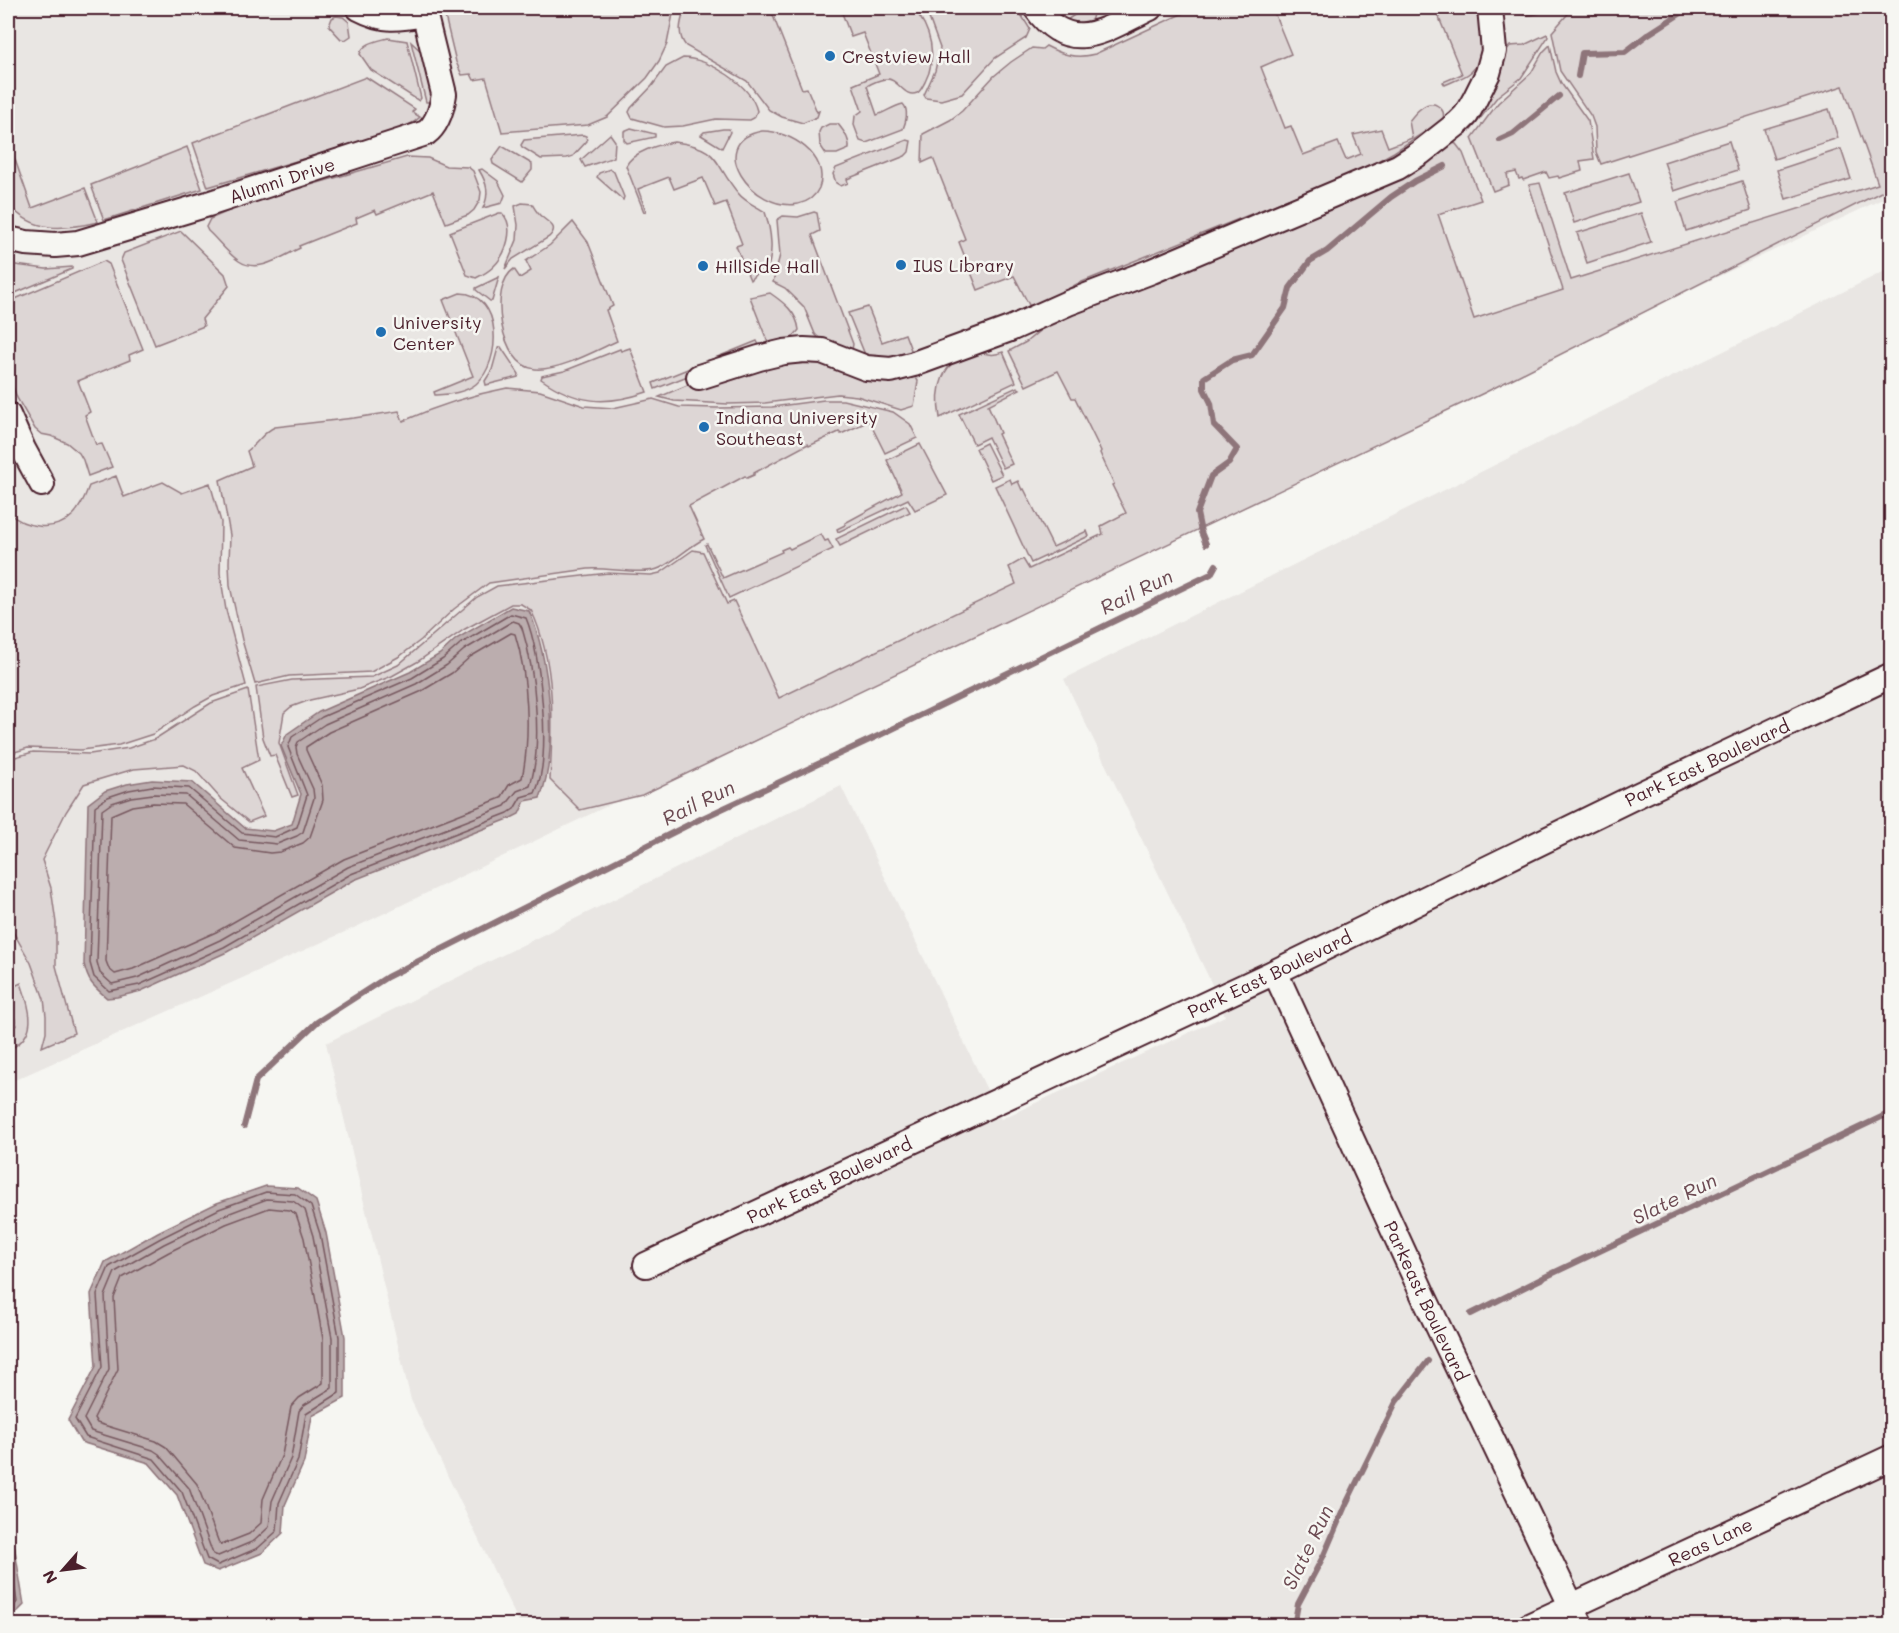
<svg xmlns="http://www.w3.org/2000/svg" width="1899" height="1633" font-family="Mali,sans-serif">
	<rect width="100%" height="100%" fill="#f6f6f2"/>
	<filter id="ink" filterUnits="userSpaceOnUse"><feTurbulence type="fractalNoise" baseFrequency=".0167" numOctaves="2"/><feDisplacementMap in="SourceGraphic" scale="12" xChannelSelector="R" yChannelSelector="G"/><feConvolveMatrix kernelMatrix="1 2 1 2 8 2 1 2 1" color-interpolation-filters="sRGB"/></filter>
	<g filter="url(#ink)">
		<g fill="#e9e6e3">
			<polygon points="8,8 1891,8 1891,195 1099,569 356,927 8,1083"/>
			<polygon points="1891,268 1891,1625 520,1625 411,1400 326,1043 841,786 1001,1119 1225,1016 1209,978 1064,679"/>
		</g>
		<g fill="#ddd6d5" stroke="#947a80" stroke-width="1.5">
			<polygon points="443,8 674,8 674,9 667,44 659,61 647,78 607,117 588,125 502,132 486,78 474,80 471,74 462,75 456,62"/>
			<path d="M685,8H770L802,89L807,88L817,112L819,111L817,117L803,123L782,117L769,110L747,81L686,46C676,34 681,21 685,8Z"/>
			<path d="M852,8H913C931,28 938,57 925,82C923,85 921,91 917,93C904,99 898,77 885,79C879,80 872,83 867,86L877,115C886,112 894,106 903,104C909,110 906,122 903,129L866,143L860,141L854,125L855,116L862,111L853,85L879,74L863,33L851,37L842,13L852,9Z"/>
			<polygon points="920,8 1017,8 1030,29 1026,38 995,58 962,94 941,100 926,98 924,95 935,71 940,48 929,18"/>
			<polygon points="1085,8 1093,14 1090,26 1062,23"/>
			<path d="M1194,8H1266L1273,10L1291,54L1261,67L1285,128L1291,126L1303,155L1338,142L1346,160L1361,154L1353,135L1381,129L1388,147L1412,138L1409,121C1415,113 1427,98 1438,106C1444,110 1444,114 1443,120L1394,152L1363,169L1077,284L1038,306L1029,305L1014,276L978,290L959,242L965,239L933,158L922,163L923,134L950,120L962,111L994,76L1011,62L1032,48L1042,49L1046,46C1063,55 1076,59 1095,54Z"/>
			<path d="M1435,8H1485C1487,27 1487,58 1471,72C1464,78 1453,81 1445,85L1443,82L1462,74Z"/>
			<path d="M1507,8H1537L1540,13C1526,17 1519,15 1507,8Z"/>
			<path d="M1573,8H1589L1593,15L1609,8H1891V187L1486,392L642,795L580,810L550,780C553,724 556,662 531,610L521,604H511L465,629L417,662L392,676L359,689L310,700L291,707L284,713L279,743L298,795L292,797L275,755L270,756L263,738L256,687L292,680L372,677L398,665L477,597L497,586L608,573L651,575L660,573L693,550L703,552L727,604L734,601L779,698L1016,584L1009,567L1023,559L1029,569L1103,534L1101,526L1126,513L1112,485L1114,484L1100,453L1101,451L1075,398H1072L1058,371L1026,386L1009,351L1026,342L1044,327L1447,141L1456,144L1463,153L1481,200L1438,214L1474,319L1563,290L1529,185L1540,183L1571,280L1878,184L1843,86L1601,164L1596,152L1595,127L1591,116L1560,71L1552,32Z"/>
			<polygon points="336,16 343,17 349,22 351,36 345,40 341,39 329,26 332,18"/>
			<polygon points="1547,34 1548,37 1521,78 1498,96 1471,130 1471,120 1506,51 1510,46 1524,45"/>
			<path d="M388,38L407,41L421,98L419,101L371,70L360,54C363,43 377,41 388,38Z"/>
			<polygon points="411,42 425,55 432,93 429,102 426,102"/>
			<polygon points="1550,45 1556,72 1561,83 1588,121 1594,159 1580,161 1582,171 1559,178 1558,176 1549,178 1546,172 1523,180 1522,178 1519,179 1516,172 1507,174 1509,185 1493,191 1472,138 1498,103 1531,73 1543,52"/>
			<path d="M683,58C709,58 751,85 757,111L754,118L750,120L716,119L683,126L664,127L632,118L629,112L631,108L652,86L666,67Z"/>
			<polygon points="366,77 415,109 412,112 420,117 414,122 397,131 208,187 193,143"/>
			<polygon points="1829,109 1838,138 1774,159 1764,129"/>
			<path d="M829,124H838C844,131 850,141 849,149L837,154H826L820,145L819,132L821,128Z"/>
			<polygon points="631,128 655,134 655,137 627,143 624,140 624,131"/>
			<polygon points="723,129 729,129 730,132 722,148 701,135 704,132"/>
			<path d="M762,131C789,130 831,156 819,188C815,197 808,202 798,204C753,213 703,142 762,131Z"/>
			<polygon points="610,134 615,141 614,157 585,167 581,160 583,158"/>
			<polygon points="583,135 586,136 587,141 573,156 567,158 541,159 522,147 521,145 524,140"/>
			<polygon points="907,140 911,141 909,152 905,156 847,179 848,183 841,186 836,183 833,174 836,168"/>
			<polygon points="1729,141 1738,170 1674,191 1664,162"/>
			<path d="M674,142C721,147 713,163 738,193C745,202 756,206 765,212C771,230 775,256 765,273L756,274L750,280L736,246L742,244L726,202L715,206L703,178L674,189L669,177L638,189L646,211L644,212L626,166C632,152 660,144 674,142Z"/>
			<polygon points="502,146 532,164 532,170 522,182 493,164 492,160"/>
			<polygon points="187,147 202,189 104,220 91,185"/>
			<path d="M8,149L13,154L32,208L85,188L98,222C63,230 33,233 8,204Z"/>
			<polygon points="1841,149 1851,179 1786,199 1777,170"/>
			<path d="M407,157L428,158L446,166L468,167L473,171L481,192L480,200L474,210L468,215L446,223L433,191L377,214L375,210L356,218L357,223L299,246L300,248C281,257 258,274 239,261C227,253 218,240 208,231L206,227L210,219L245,204Z"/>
			<path d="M482,169L498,181L505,195L502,203L483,208C490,194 487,183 479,170Z"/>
			<polygon points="610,169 614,172 624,197 623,200 597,177 599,173"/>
			<polygon points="1629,173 1639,202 1574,223 1565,193"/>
			<polygon points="1742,181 1751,210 1686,231 1677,202"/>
			<path d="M522,203L532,204C535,209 537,213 542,217C550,224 559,227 549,237L513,259L505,269L517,240L518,225L515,206Z"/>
			<polygon points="814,212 817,213 820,231 812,235 853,344 852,350 850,352 820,339 815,334 804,307 785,288 773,282 780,255 777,220 783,216 798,217"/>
			<path d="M499,213H502C516,227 506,255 493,267C488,272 482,275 476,278L467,275L450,232Z"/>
			<polygon points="1641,213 1651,242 1587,263 1577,233"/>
			<path d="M573,222L588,242L613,306L606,310L617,341C595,351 559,371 535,369C500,366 488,286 514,269L520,278L531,271L526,261L550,245Z"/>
			<polygon points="181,231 225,274 229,286 202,319 204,326 155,345 121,260 124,253"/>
			<polygon points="104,261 109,264 143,349 129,355 130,360 78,381 90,412 85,415 96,445 102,444 112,467 88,476 83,460 79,453 67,443 51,436 41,434 35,429 17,398 8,373 8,302"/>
			<polygon points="8,264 46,269 72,267 72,269 8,296"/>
			<polygon points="499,277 492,301 490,301 476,290 476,288"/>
			<path d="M460,293C503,294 502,362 476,384C465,393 449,394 435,395L434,392L473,376L443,300Z"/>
			<path d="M770,293C783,302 797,312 799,330L791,339L768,343L750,297Z"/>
			<polygon points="868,307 882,342 905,334 913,355 900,359 866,357 848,313"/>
			<polygon points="757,341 760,347 655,389 653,383"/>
			<polygon points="501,347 519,374 518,377 486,385 485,381 492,370 498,348"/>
			<path d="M630,348L647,392C606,406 577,404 541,379L542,376L564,371L620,349L621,351Z"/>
			<path d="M1003,352L1016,382L940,418C935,390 941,359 974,353C986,351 988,358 1003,352Z"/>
			<polygon points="807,358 913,373 918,381 914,406 901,410 857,396 838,394 765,403 728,404 674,401 659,397 699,380 749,374"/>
			<polygon points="1017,387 1020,389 988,405 1000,433 998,434 1012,464 1003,468 988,437 974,444 959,414"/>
			<path d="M507,388L540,391L584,406L613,408L653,399L679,407L717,408L772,407L824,400H843L893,412L910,424L917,438L885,453L869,421L841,434L839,432L809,446L808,444L754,473V475L747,478L745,476L689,506L704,539C688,547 675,561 660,568C643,576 608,567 588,569L489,583L454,609L421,640L400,656L371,672L289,676L255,684L242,640L230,586L229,563L230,535L220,480L252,466L247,451C257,444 264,431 275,427L354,418L399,411L403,421C437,406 470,395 507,388Z"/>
			<polygon points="986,443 1002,475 991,480 976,448"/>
			<polygon points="920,444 947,495 915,510 908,499 838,532 837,529 845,525 845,523 902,492 887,460"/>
			<path d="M116,476L124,497L163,482L182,493L210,483L221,522L220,573L226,610L246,685L213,696L195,706L153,734L119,745L81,750L28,748L8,754V512C24,528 55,533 73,515C81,507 85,497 89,486Z"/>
			<polygon points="1010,479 1012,484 1018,481 1022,490 1024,489 1053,547 1087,531 1089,536 1031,563 995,486"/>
			<polygon points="906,505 910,512 840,546 836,539"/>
			<polygon points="821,534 825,541 828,540 833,549 729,598 705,545 707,544 723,578 782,552 781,550 788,547 790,549"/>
			<polygon points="248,690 259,760 242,768 264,816 249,822 220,798 196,771 184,765 134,769 84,784 66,812 42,860 51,888 56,923 56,966 74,1033 42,1047 46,1032 46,1016 44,999 31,963 8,923 8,759 33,752 90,754 129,748 155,739 211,703"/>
			<path d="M21,983C30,1010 40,1035 8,1050V1029L17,1025L8,1000V989Z"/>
		</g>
		<g fill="#bbadae" stroke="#8e747a" stroke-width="1.5">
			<path d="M511,607L529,611C550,657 559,751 540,798L525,801L519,814L511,818L354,880L227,952L141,991L117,997L107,998C93,986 88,982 84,964L88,804L105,791L127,784L152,780L192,782L245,828L273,831L292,824L301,794L281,746L287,734L319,712L410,672L440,654L456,639Z"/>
			<polygon points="266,1186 298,1188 316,1201 326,1233 345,1337 345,1398 312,1416 304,1462 285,1505 283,1533 262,1553 218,1571 203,1565 177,1495 149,1463 81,1442 68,1420 96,1366 91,1294 105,1262 158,1232 217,1203"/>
			<polygon points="8,1530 13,1538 24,1605 8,1621"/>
		</g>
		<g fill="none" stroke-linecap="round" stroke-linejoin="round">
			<g stroke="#77585f" stroke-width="1.5">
				<path d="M511,614L526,618C541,653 552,758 535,793L521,797L514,809L508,813L351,874L224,947L139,985L109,991L94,977L90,963L95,806L108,797L129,790L152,786L189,788L242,833L275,837L297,827L307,795L288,747L292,737L322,717L412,678L443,659L460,644Z"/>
				<path d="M513,621L519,623L522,628C535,670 543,744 530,786L517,791L505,806L348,867L220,940L137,978L112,984L100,973L97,962L102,810L112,803L131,797L153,794L186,795L239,840L277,844L297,836L303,832L314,798L313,789L297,754L296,747L298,742L325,724L416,684L447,665L464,650Z"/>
				<path d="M511,633L515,634C528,675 531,736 522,778L509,785L501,798L344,859L216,932L133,969L115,974L109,969L106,961L111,815L132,806L153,803L183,804L235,848L270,853L280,852L303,843L310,837L323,800L322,785L306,750V747L329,732L420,692L452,673L470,657Z"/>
				<polygon points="266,1192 295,1194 311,1206 320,1234 339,1337 339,1393 306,1414 298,1460 279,1503 277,1531 258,1548 218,1565 207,1559 182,1492 154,1459 86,1437 75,1419 102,1367 97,1295 109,1267 161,1238 219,1209"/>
				<polygon points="267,1199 293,1201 305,1210 313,1236 332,1338 332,1388 304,1405 299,1411 291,1458 272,1501 269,1527 254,1541 218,1556 213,1554 189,1488 159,1454 153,1450 91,1431 84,1419 109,1369 105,1296 115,1272 164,1244 222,1216"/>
				<polygon points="269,1208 289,1210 296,1214 304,1238 323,1339 323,1383 299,1398 291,1407 282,1455 263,1499 261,1523 249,1534 221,1545 219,1543 197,1484 166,1447 156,1441 97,1423 94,1418 118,1369 114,1298 122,1278 169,1252 226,1224"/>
				<polyline points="8,1544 17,1602 8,1613"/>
			</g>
			<g stroke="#8e747a" stroke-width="6">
				<polyline points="1578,76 1582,53 1625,52 1647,35 1689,8"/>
				<polyline points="1500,140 1513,134 1559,96"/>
				<polyline points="1206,544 1201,532 1197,513 1211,476 1229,463 1237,449 1214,425 1211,403 1204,389 1204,378 1232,360 1252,355 1285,308 1290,288 1310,261 1327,251 1391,197 1415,181 1445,166"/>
				<polyline points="244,1126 256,1080 317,1022 387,977 694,822 880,735 1211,574 1216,565"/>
				<polyline points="1471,1314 1547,1276 1892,1112"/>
				<polyline points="1294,1626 1298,1604 1324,1555 1345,1506 1396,1402 1428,1361"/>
			</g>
			<g stroke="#4a1f2b" stroke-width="28">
				<g id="minor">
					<path d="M359,8C384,21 397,19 425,14"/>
					<path d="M1036,8C1071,58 1107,28 1150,8"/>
					<path id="s1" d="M8,239L26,243L55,245L78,243L208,204L426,133C438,124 442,108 444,94L423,8"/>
					<polyline points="699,377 759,358 784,352 804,350 822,351 866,368 891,370 914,364 1010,329 1068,303 1152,271 1398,167 1420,153 1458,123 1466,115 1474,101 1488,73 1494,51 1490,8"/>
					<polyline points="8,415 23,449 42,484"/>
					<path id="s2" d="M1275,972L1425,1299L1581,1626"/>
					<path id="s3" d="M646,1265L1275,972L1636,796L1892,675"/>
					<path id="s4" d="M1529,1626L1892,1457"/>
				</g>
			</g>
			<use href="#minor" stroke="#f6f6f2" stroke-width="24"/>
		</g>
	</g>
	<g fill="#1f6fb2" stroke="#f6f6f2" stroke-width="2">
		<circle cx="830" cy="56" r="6"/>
		<circle cx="901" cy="265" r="6"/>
		<circle cx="703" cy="266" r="6"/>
		<circle cx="381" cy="332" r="6"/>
		<circle cx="704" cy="427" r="6"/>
	</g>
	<g text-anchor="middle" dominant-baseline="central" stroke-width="5" stroke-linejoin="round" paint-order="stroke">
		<g font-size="18" fill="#4a1f2b" stroke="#f6f6f2" text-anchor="start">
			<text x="842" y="56">Crestview Hall</text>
			<text x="913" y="265">IUS Library</text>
			<text x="715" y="266">HillSide Hall</text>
			<text x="393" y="322">University<tspan x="393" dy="21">Center</tspan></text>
			<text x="716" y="417">Indiana University<tspan x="716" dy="21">Southeast</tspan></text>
		</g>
		<g font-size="18" fill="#4a1f2b" stroke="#f6f6f2">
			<text stroke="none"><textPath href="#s1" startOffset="284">Alumni Drive</textPath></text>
			<text stroke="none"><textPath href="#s3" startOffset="1174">Park East Boulevard</textPath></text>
			<text stroke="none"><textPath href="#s3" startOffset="688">Park East Boulevard</textPath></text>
			<text stroke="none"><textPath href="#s3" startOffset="202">Park East Boulevard</textPath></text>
			<text stroke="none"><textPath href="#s2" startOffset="362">Parkeast Boulevard</textPath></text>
			<text stroke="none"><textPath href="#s4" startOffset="200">Reas Lane</textPath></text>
		</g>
		<g font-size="20" font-style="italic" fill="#6c4a52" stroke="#f6f6f2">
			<text transform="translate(1136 591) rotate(-26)">Rail Run</text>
			<text transform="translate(698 802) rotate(-26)">Rail Run</text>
			<text transform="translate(1674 1198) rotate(-26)">Slate Run</text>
			<text transform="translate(1307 1547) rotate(-64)">Slate Run</text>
		</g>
	</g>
	<rect width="1899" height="1633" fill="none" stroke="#f6f6f2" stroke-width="30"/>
	<rect x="15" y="15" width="1869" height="1603" fill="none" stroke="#4a1f2b" stroke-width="2" filter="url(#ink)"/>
	<g transform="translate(63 1570) rotate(242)" stroke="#f6f6f2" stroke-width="4.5" paint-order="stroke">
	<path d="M0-4.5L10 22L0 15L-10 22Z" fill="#4a1f2b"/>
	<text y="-9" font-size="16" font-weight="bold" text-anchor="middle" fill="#4a1f2b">N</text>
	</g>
</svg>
